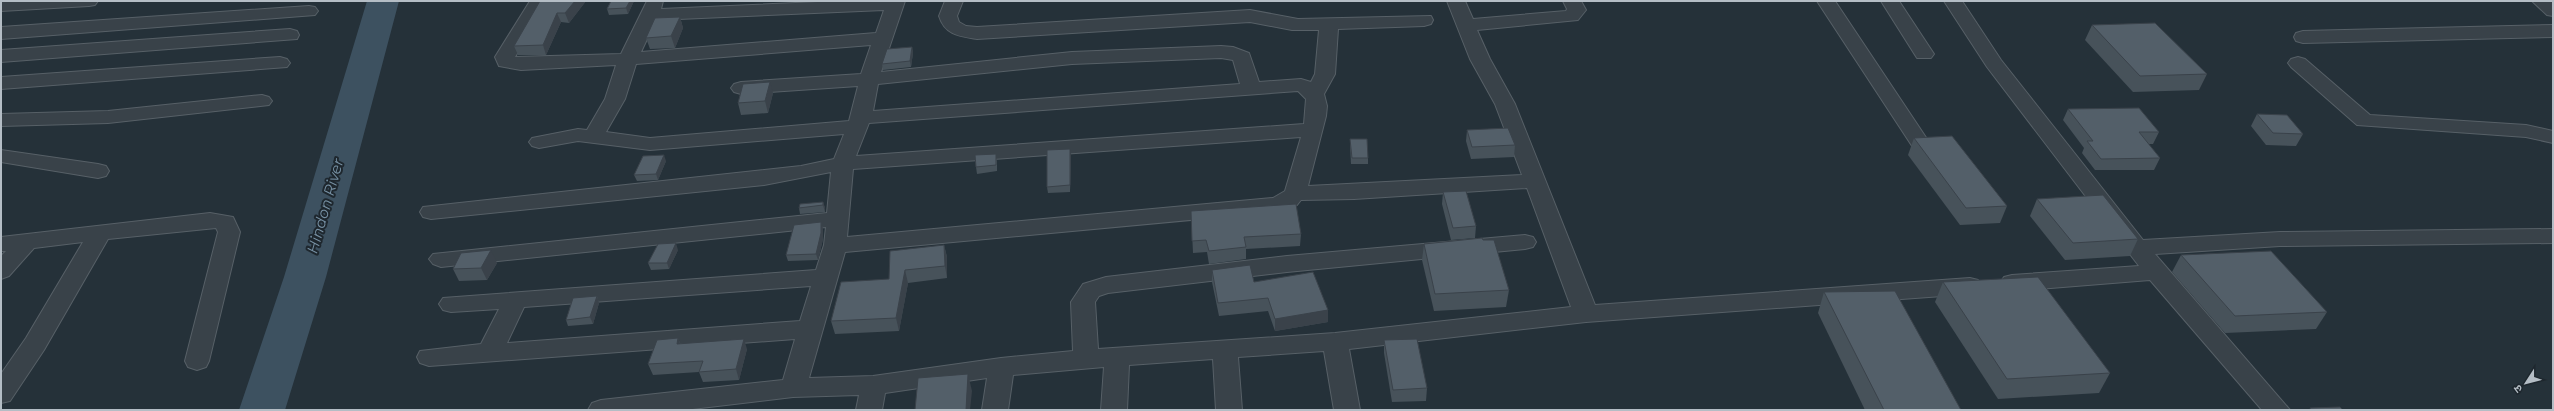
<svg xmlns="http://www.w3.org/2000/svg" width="2554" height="411" font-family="Montserrat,'Noto Sans Devanagari',sans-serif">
	<rect width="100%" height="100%" fill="#253139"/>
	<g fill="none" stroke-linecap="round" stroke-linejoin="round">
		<polygon fill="#3d5160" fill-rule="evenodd" points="367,1 399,1 326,277 285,410 239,410 284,277"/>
		<g stroke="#576067" stroke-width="2">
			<g id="street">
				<polygon points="1,1 98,1 95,5 89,6 1,11"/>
				<path d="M530,1H548L515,57L621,54L647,1H663L661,9L840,1H905L881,72L1072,52L1221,46L1233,47L1249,53L1259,82L1301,79L1311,82L1315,74L1319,30H1292L1250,22L977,39C959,36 945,35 939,16L945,1H963L957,16L959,22L966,26L977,27L1250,10L1298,19L1431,16L1433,20L1431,24L1424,26L1338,29L1335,74L1324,94L1327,106L1326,116L1308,186L1522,175L1495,104L1470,59L1447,1H1465L1473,19L1566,11L1567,9L1563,1H1581L1586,10L1578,20L1477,30L1490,59L1515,104L1595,305L1970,278L1978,280L1982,286L1978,292L1970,294L1586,322L1349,349L1360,410H1334L1324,351L1238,357L1242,410H1216L1213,359L1129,365L1127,410H1101L1104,367L1013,375L1008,410H982L987,378L885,393L882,410H856L859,395L793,397L684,410H588L592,403L601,400L783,380L795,339L429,366L420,363L417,357L420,351L481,344L499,309L451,312L443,310L439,304L443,298L816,270L824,245L826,227L441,267L433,264L429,259L433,254L827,213L831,172L764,185L431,219L423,217L420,212L423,207L801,166L834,159L844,134L650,150L578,141L539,148L532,146L529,142L532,138L578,129L587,130L605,99L616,65L521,70L499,66L495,57ZM884,10L876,33L641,52L656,20ZM871,45L861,74L741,82L734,84L731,88L734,92L741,94L858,86L849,121L650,138L606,132L625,99L636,64ZM1221,58L1233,60L1240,84L873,111L878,84L1072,64ZM1298,91L1306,99L1304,124L856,156L869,123ZM1301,137L1285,191L1273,198L847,237L853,169ZM1527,188L1571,307L1335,333L1098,349L1095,302L1099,296L1108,293L1287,272L1525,249L1533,247L1536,242L1533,237L1525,235L1287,256L1106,277L1083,284L1071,302L1073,351L1001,358L873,376L809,378L845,252L1276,212L1297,205L1301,200L1354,199ZM811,286L800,321L507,343L524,307Z"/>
				<polygon points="1817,1 1835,1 1933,148 1930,152 1923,154 1916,152"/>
				<polygon points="1881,1 1899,1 1934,54 1931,58 1917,58"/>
				<polygon points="1944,1 1962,1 2001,60 2143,240 2280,232 2553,229 2553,243 2280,246 2155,254 2290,410 2262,410 2150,280 2012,291 2004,289 2000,283 2004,277 2012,275 2139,266 1987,67"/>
				<polygon points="2532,1 2552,1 2553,16 2547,15"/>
				<polygon points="309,6 315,7 318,11 315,15 1,39 1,27"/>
				<polygon points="2553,25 2553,37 2303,43 2296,41 2294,37 2296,33 2303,31"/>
				<polygon points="290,29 297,31 299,35 297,39 1,62 1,50"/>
				<polygon points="280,57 287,59 290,63 287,67 1,89 1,77"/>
				<polygon points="2298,57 2305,59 2370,115 2526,125 2553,131 2553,143 2526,137 2357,125 2291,67 2288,63 2291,59"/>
				<polygon points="262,95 269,97 272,101 269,105 108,123 1,126 1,114 108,111"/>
				<polygon points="1,150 98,164 106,166 109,171 106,176 98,178 1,162"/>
				<polygon points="210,213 233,217 240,232 209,361 206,367 197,370 188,367 185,361 218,232 216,228 108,239 44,350 10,401 1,403 1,374 26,338 83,242 34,248 9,276 1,279 1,256 6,251 1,251 1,237"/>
			</g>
		</g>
		<use href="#street" fill="#394249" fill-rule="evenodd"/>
	</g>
	<g fill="#47525a">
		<polygon points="540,1 586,1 569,23 561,22 546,55 518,55 514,46"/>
		<polygon points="611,1 634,1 628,14 609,15 607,9"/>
		<polygon points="680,17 683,28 675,48 650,49 646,38"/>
		<polygon points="2092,25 2207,74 2199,90 2133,92 2085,40"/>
		<polygon points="912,47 913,53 911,67 883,70 882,64"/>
		<polygon points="773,93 768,113 741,115 738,103"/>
		<polygon points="2068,109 2159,132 2153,144 2148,144 2160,158 2154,170 2095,170 2082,153 2084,148 2063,120"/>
		<polygon points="2257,114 2303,134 2296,146 2266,145 2251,126"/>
		<polygon points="1467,130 1515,145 1514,157 1471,159 1466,141"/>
		<polygon points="1914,138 2007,206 2000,223 1960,225 1908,155"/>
		<polygon points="1350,139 1368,158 1368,164 1351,164 1350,145"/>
		<polygon points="1071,155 1070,192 1048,193 1047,187"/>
		<polygon points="997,160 997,171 977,174 976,167"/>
		<polygon points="666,161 658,180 637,181 634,175"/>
		<polygon points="1443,192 1476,226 1475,238 1451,240 1442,204"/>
		<polygon points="2037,199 2138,239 2130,256 2065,260 2030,216"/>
		<polygon points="823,202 825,208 825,212 800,214 799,208"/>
		<polygon points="1191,211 1301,234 1300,246 1246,249 1246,259 1209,264 1207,252 1193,253"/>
		<polygon points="821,222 823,229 823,239 818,260 788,261 786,255"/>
		<polygon points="1483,240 1509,290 1506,307 1434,311 1422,260 1424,244"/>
		<polygon points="944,245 947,257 947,278 908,283 899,331 835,334 831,321 889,279"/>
		<polygon points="678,250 669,269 651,270 648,263"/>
		<polygon points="2181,255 2327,312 2316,329 2225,333 2172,272"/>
		<polygon points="497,263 487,280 459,281 453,269"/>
		<polygon points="1212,270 1254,282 1328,322 1275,331 1268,311 1219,316 1212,282"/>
		<polygon points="1943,282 2110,373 2099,393 1998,399 1935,302"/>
		<polygon points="1824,292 1961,410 1865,410 1818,313"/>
		<polygon points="597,296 599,303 593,324 568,326 566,320"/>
		<polygon points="678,338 680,343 747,349 739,380 703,382 699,372 653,375 648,364"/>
		<polygon points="1384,340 1427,388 1426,401 1392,402 1384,353"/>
	</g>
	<g fill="#3a424a">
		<polygon points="575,1 586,1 569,23 565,13"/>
		<polygon points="630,1 634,1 628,14 626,8"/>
		<polygon points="557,13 561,22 546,55 543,45"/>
		<polygon points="680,17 683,28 675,48 671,36"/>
		<polygon points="912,47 913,53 911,67 910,61"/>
		<polygon points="770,82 773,93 768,113 765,101"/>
		<polygon points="1070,149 1071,155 1070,192"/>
		<polygon points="664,155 666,161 658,180 656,174"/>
		<polygon points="823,202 825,208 825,212 823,205"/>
		<polygon points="821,222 823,229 823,239 818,260 816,254"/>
		<polygon points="676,243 678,250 669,269 667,263"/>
		<polygon points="944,245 947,257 947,278 945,266"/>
		<polygon points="491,250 497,263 487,280 481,268"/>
		<polygon points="905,270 908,283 899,331 896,318"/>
		<polygon points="597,296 599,303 593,324 590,317"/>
		<polygon points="1328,310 1328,322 1275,331 1275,319"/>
		<polygon points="678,338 682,349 677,344"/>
		<polygon points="744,339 747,349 739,380 736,369"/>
		<polygon points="968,374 972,391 970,410 966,410"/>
	</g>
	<g fill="#535f69" stroke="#3a424a">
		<polygon points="540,1 575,1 565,13 557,13 543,45 514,46"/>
		<polygon points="611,1 630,1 626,8 607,9"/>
		<polygon points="680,17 671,36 646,38 655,18"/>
		<polygon points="2155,23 2207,74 2140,76 2092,25"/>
		<polygon points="912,47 910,61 882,64 887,49"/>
		<polygon points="770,82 765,101 738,103 743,84"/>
		<polygon points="2139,108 2159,132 2139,132 2160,158 2101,159 2087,141 2093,141 2068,109"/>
		<polygon points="2257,114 2287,115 2303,134 2273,133"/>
		<polygon points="1508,128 1515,145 1472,147 1467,130"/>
		<polygon points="1952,136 2007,206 1966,208 1914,138"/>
		<polygon points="1350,139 1367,139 1368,158 1352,158"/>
		<polygon points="1070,149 1070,185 1047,187 1047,150"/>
		<polygon points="996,154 996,165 976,167 975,155"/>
		<polygon points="664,155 656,174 634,175 643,156"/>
		<polygon points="1466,191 1476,226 1453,228 1443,192"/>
		<polygon points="2103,195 2138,239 2073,243 2037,199"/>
		<polygon points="823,202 823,205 799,208 800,204"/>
		<polygon points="1296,204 1301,234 1244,237 1246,247 1209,251 1206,240 1192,241 1191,211"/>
		<polygon points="821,222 821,233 816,254 786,255 794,225"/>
		<polygon points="1482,238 1483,240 1494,240 1509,290 1435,294 1424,244"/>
		<polygon points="676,243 667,263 648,263 658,244"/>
		<polygon points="944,245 945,266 905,270 896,318 831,321 841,282 889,279 890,251"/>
		<polygon points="491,250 481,268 453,269 461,253"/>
		<polygon points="2271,251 2327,312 2235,316 2181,255"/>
		<polygon points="1250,265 1254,282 1313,272 1328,310 1275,319 1268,298 1218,303 1212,270"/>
		<polygon points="2038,277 2110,373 2007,379 1943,282"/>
		<polygon points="1895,291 1961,410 1884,410 1824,292"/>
		<polygon points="597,296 590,317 566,320 573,298"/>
		<polygon points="678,338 677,344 744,339 736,369 699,372 703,361 648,364 657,340"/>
		<polygon points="1417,339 1427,388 1393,390 1384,340"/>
		<polygon points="968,374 966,410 915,410 918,378"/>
		<polygon points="2340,407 2343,410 2311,410 2310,408"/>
	</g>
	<g text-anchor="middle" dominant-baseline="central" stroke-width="4" stroke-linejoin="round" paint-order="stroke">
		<g font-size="15" font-style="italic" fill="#7892a5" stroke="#1e272e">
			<text transform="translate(325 206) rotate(-74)">Hindon River</text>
		</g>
	</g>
	<rect width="2554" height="411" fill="none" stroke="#b4bdc5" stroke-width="4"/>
	<g transform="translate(2526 383) rotate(234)" stroke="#1e272e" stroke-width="3" paint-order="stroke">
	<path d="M0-3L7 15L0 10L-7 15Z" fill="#b4bdc5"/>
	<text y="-6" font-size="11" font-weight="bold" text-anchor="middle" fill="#b4bdc5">उ</text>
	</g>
</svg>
